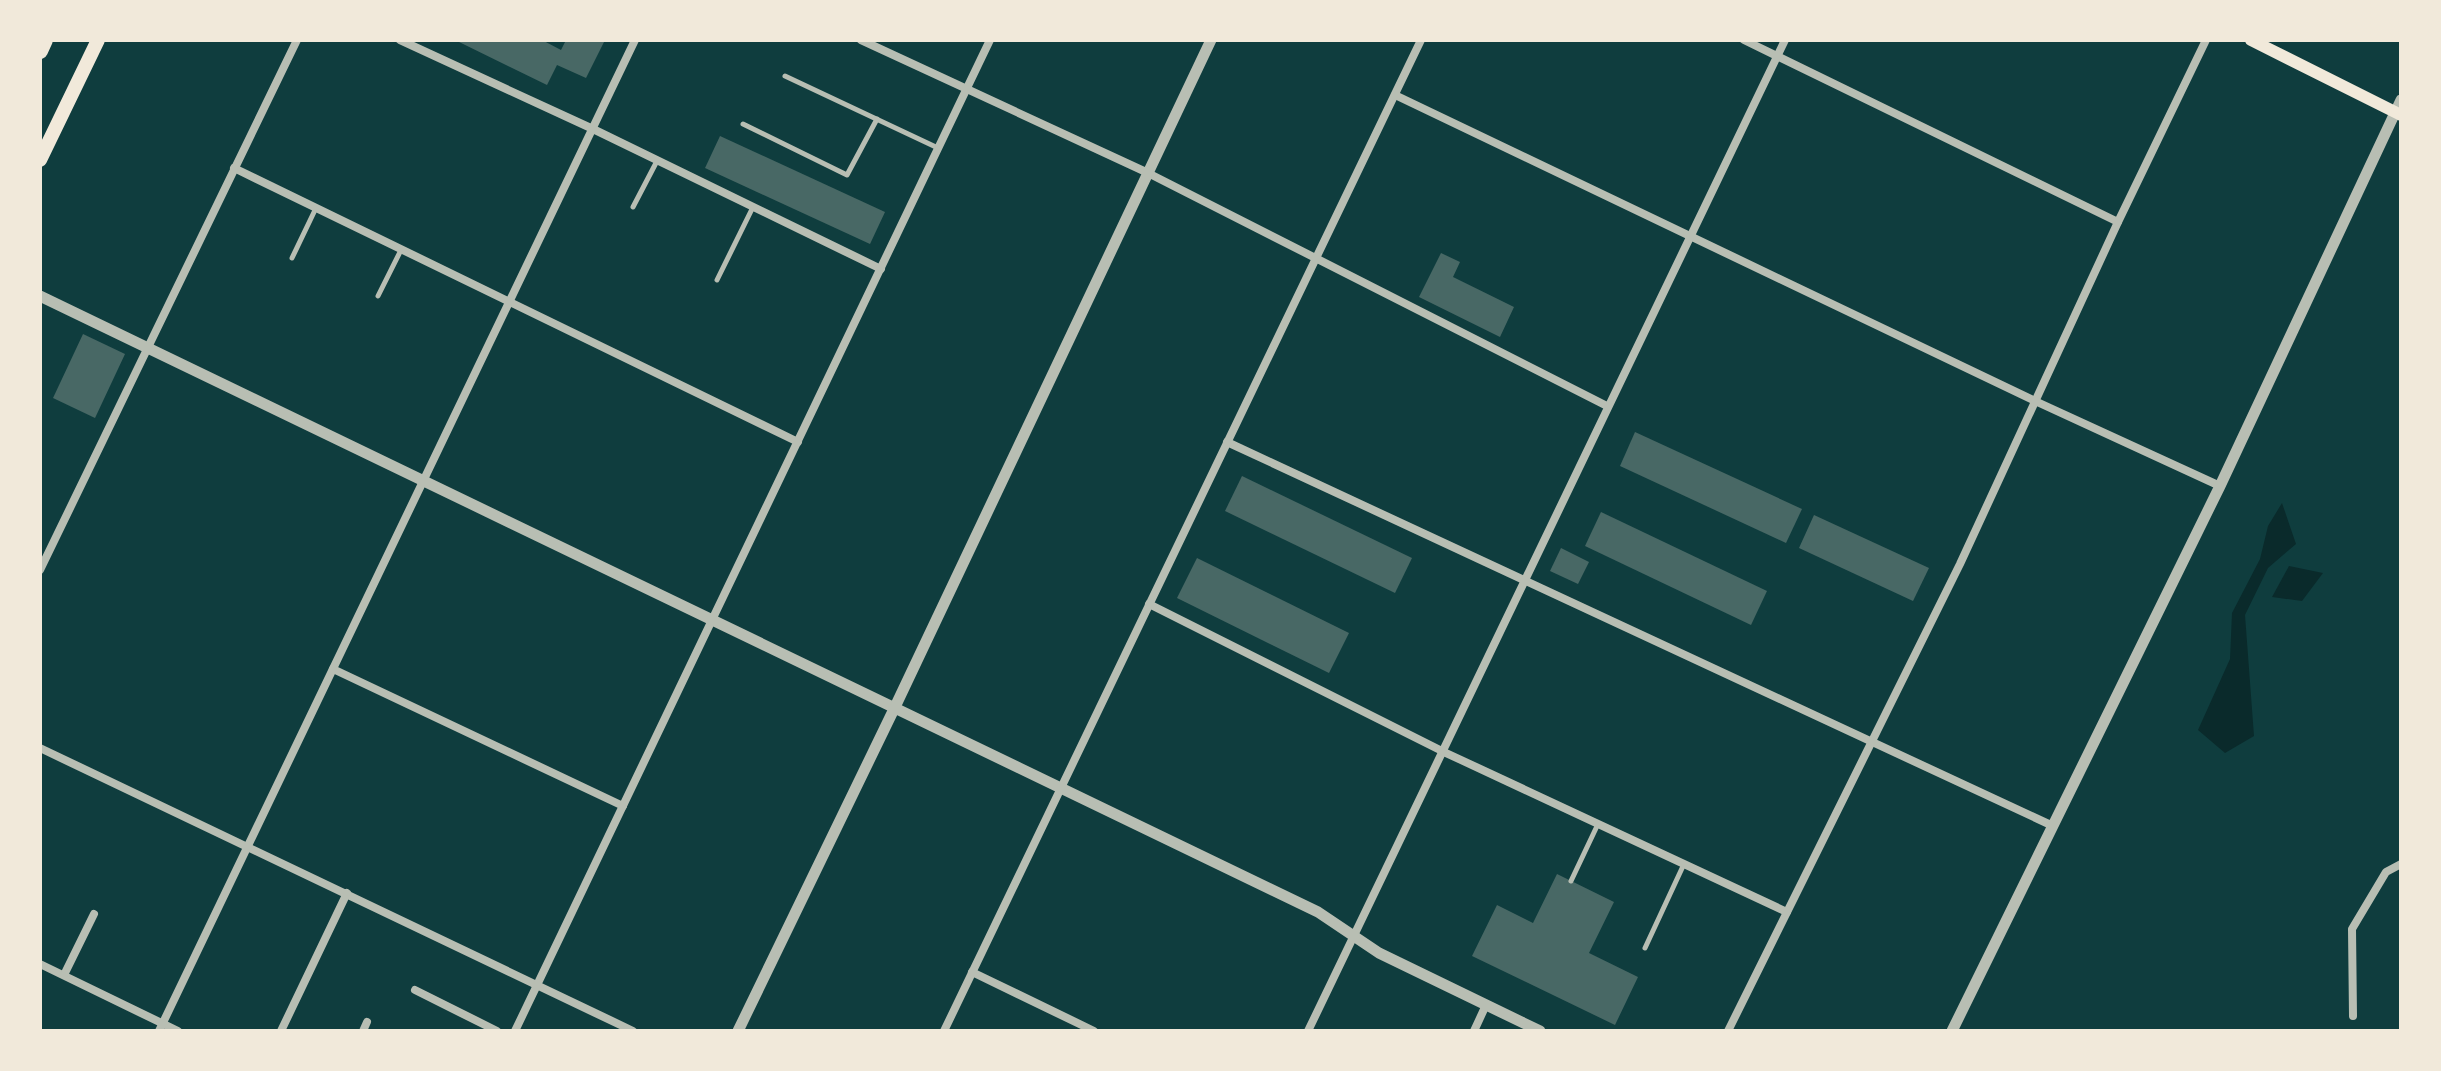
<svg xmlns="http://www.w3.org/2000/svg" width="2441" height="1071" font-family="Manrope,sans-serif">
	<rect width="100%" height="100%" fill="#0f3d3e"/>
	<g fill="#0a2a2b">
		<polygon points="2282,503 2296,544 2268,568 2245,615 2254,736 2225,753 2198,730 2230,659 2232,613 2260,559 2268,526"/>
		<polygon points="2289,566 2323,573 2302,601 2272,597"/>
	</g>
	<g fill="#486865">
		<polygon points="455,40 542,40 561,50 566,40 605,40 586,78 557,65 547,85"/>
		<polygon points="720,136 885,212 870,244 705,168"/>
		<polygon points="1441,253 1460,262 1453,277 1514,307 1500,337 1419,297"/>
		<polygon points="83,334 125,354 95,418 53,398"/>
		<polygon points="1635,432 1802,509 1786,543 1620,466"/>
		<polygon points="1242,476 1412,558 1395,593 1225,511"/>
		<polygon points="1601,512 1767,591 1751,625 1585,546"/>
		<polygon points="1814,515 1929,568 1913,601 1799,548"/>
		<polygon points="1561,548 1589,562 1578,584 1550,571"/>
		<polygon points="1197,558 1349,633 1329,673 1177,598"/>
		<polygon points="1557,874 1614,902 1589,953 1638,977 1615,1025 1472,956 1497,905 1533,923"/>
	</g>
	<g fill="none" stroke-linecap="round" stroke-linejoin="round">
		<g stroke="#b8beb3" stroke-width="5">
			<polyline points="785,76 938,148"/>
			<polyline points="743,124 847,175 877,119"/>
			<polyline points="633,207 657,161"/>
			<polyline points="292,258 316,208"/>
			<polyline points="717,280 753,207"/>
			<polyline points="378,296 401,250"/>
			<polyline points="1571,881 1598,824"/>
			<polyline points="1645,948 1684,864"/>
		</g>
		<g stroke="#b8beb3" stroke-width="8">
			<polyline points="400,40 593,129 881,269"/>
			<polyline points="861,40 1146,172 1607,406"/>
			<polyline points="1744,40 2118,222"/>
			<polyline points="1395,95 2035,401 2220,486"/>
			<polyline points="234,168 798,442"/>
			<polyline points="1227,442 2053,826"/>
			<polyline points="40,570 297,40"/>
			<polyline points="1149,604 1444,752 1787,912"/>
			<polyline points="333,669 623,806"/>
			<polyline points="40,748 633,1031"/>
			<polyline points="40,964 178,1031"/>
			<polyline points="972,972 1094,1031"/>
			<polyline points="64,975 94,914"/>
			<polyline points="415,990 497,1031"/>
			<polyline points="2353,1016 2352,929 2386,872 2401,864"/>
			<polyline points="159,1031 635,40"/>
			<polyline points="281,1031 347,893"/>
			<polyline points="363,1031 367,1022"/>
			<polyline points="515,1031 990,40"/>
			<polyline points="944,1031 1421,40"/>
			<polyline points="1308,1031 1785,40"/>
			<polyline points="1474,1031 1486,1005"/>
			<polyline points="1728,1031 1960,564 2118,222 2206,40"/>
		</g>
		<g stroke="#b8beb3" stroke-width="11">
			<polyline points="40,296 1318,912 1379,953 1540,1031"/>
			<polyline points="738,1031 895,707 1211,40"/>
			<polyline points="1952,1031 2220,486 2401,100"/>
		</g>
		<polyline stroke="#f1e9da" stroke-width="12" points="2251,40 2401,115"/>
		<polyline stroke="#f1e9da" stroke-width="14" points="40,160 98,40"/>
		<polyline stroke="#f1e9da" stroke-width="16" points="40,51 45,40"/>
	</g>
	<rect width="2441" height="1071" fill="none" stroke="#f1e9da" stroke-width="84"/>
</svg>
